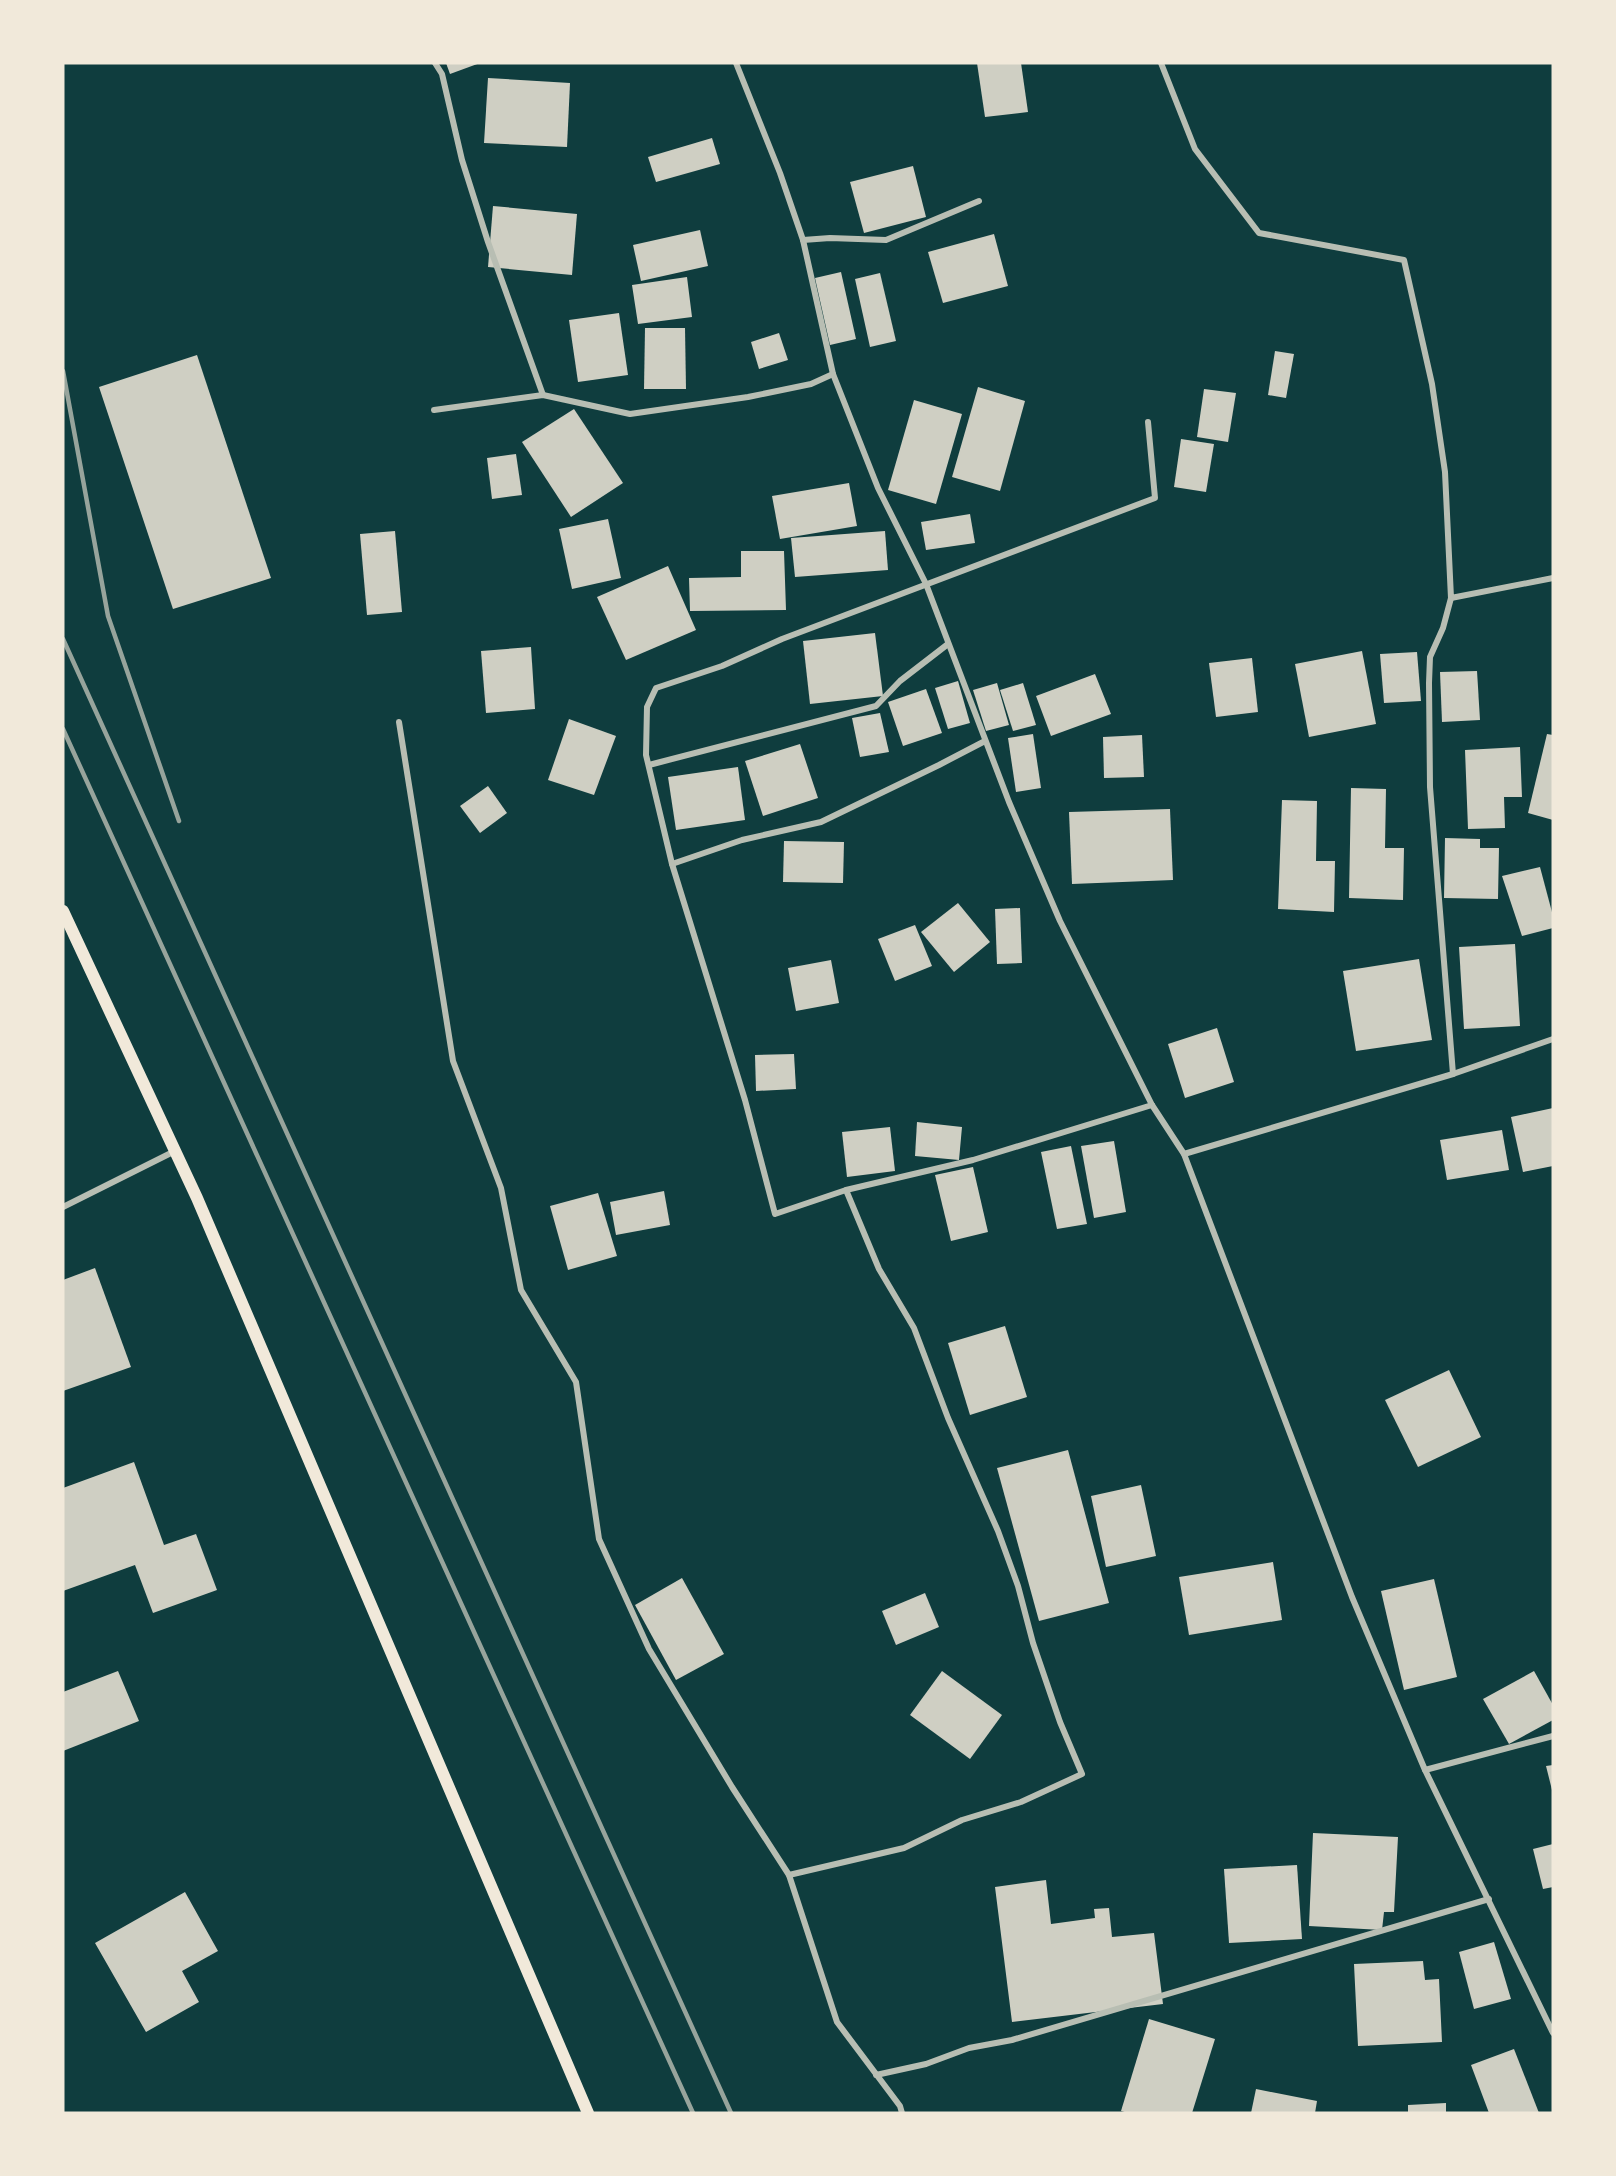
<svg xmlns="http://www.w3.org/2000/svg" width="1616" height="2176" font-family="'Space Grotesk',sans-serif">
	<rect width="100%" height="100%" fill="#0f3d3e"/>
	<g fill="#cfcfc3">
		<polygon points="446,63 480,63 450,74"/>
		<polygon points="977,63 1021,63 1028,112 985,117"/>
		<polygon points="488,78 570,83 567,147 484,143"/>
		<polygon points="712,138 720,164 656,182 648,157"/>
		<polygon points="913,166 926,217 864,233 850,182"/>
		<polygon points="493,206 577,214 572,275 488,267"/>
		<polygon points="700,230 708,266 641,281 633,245"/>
		<polygon points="994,234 1008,286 943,303 928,252"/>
		<polygon points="841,272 856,339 830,345 815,278"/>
		<polygon points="880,273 896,341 870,347 855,279"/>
		<polygon points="687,277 692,317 638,324 632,285"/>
		<polygon points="619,313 628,375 578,382 569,320"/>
		<polygon points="645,328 685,328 686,389 644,389"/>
		<polygon points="779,333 788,360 759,369 751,342"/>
		<polygon points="1275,351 1294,354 1286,398 1268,395"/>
		<polygon points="197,355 271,578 173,609 99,387"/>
		<polygon points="978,387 1025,401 1000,491 952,477"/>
		<polygon points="1204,389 1236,393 1228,442 1197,437"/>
		<polygon points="914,400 962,414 936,504 888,490"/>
		<polygon points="574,409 623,483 571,517 522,442"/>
		<polygon points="1181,439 1214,444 1206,492 1174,487"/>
		<polygon points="516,454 522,495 492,499 487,458"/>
		<polygon points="849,483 857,526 780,539 772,496"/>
		<polygon points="970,514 975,543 926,550 921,522"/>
		<polygon points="608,519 621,578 572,589 559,529"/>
		<polygon points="395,531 402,612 367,615 360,534"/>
		<polygon points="885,531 888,570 795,577 791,538"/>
		<polygon points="741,551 784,551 786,610 690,611 689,578 741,577"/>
		<polygon points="668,566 696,630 626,660 597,597"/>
		<polygon points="875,633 883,696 810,704 803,641"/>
		<polygon points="531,647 535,709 486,713 481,651"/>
		<polygon points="1362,651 1376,724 1309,737 1295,664"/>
		<polygon points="1417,652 1421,701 1384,703 1380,654"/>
		<polygon points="1252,658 1258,712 1216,717 1209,663"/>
		<polygon points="1477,671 1480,720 1442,722 1440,672"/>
		<polygon points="1095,674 1111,714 1051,736 1036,696"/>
		<polygon points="958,681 970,723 948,729 935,688"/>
		<polygon points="997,683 1009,725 986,731 973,690"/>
		<polygon points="1023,683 1036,725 1013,731 1000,690"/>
		<polygon points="926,689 942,733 903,746 888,702"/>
		<polygon points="880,713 889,752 860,757 852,718"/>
		<polygon points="569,719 616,736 594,795 548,780"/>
		<polygon points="1033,734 1041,788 1016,792 1008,738"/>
		<polygon points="1547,734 1553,735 1553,820 1528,813"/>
		<polygon points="1142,735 1144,777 1104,778 1103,737"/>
		<polygon points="800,744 818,798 763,816 745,761"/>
		<polygon points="1520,747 1522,797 1504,797 1505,828 1468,829 1465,750"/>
		<polygon points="738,767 745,820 676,830 668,777"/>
		<polygon points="488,786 507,813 480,833 460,806"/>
		<polygon points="1351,788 1386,789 1385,848 1404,848 1403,900 1349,898"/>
		<polygon points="1282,800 1317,801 1316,861 1335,861 1334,912 1278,909"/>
		<polygon points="1170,809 1173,880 1072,884 1069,812"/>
		<polygon points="1445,838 1480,839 1480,848 1499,848 1498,899 1444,898"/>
		<polygon points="784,841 844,842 843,883 783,882"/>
		<polygon points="1540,867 1553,916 1553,928 1522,936 1502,876"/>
		<polygon points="958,903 990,942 954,972 921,932"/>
		<polygon points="1020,908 1022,963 997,964 995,909"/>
		<polygon points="915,925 932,966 895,981 878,939"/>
		<polygon points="1515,944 1520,1026 1464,1029 1459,947"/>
		<polygon points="1419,959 1432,1040 1356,1051 1343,971"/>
		<polygon points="831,960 839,1003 796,1011 788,968"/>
		<polygon points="1217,1028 1234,1082 1185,1098 1168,1044"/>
		<polygon points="794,1054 796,1089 756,1091 755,1055"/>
		<polygon points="1553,1108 1553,1166 1523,1172 1511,1117"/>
		<polygon points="917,1122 962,1127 959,1160 915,1156"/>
		<polygon points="890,1127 895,1171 847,1177 842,1132"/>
		<polygon points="1502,1130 1509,1170 1447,1180 1440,1140"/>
		<polygon points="1114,1141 1126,1212 1094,1218 1081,1146"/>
		<polygon points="1071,1146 1087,1224 1057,1229 1041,1152"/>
		<polygon points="973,1167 988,1232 951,1241 935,1175"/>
		<polygon points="664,1191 670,1225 616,1235 610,1202"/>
		<polygon points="598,1193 617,1256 568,1270 550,1206"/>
		<polygon points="95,1268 131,1367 63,1391 63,1280"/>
		<polygon points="1005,1326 1027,1397 970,1415 948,1343"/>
		<polygon points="1449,1370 1481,1437 1418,1467 1385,1400"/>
		<polygon points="1068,1450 1109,1603 1039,1621 997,1468"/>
		<polygon points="134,1462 164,1545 196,1534 217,1590 153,1613 135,1565 63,1591 63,1488"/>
		<polygon points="1141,1485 1156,1556 1106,1567 1091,1496"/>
		<polygon points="1273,1562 1282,1620 1189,1635 1179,1577"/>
		<polygon points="682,1578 724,1654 676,1680 635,1605"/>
		<polygon points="1434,1579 1457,1677 1404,1690 1381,1591"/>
		<polygon points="925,1593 939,1627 896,1645 882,1611"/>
		<polygon points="118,1671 139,1721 63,1751 63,1692"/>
		<polygon points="942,1671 1002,1715 970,1759 910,1715"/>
		<polygon points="1534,1671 1553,1705 1553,1720 1509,1744 1483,1699"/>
		<polygon points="1553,1765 1553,1790 1552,1790 1546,1766"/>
		<polygon points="1313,1833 1398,1837 1394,1912 1384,1912 1382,1930 1309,1926"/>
		<polygon points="1553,1844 1553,1887 1543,1889 1533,1849"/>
		<polygon points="1297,1865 1302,1939 1229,1943 1224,1869"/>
		<polygon points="1046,1880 1051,1924 1095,1918 1094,1909 1109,1908 1112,1937 1154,1933 1163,2004 1012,2022 995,1887"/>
		<polygon points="185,1892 218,1951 182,1971 199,2002 146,2032 95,1943"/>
		<polygon points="1494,1942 1511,1999 1474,2009 1459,1952"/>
		<polygon points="1423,1961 1425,1980 1439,1979 1442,2042 1358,2046 1354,1964"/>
		<polygon points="1149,2019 1215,2039 1192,2113 1128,2113 1121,2111"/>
		<polygon points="1514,2049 1539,2113 1489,2113 1471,2065"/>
		<polygon points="1256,2089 1317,2101 1315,2113 1251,2113"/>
		<polygon points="1446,2103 1446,2113 1408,2113 1408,2105"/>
	</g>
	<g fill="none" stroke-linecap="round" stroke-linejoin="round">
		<g stroke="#b8beb3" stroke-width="6">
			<polyline points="435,63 442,74 462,160 488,242 543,395"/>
			<polyline points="736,63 780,173 803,240 833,374 878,488 926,584 1009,802 1060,921 1152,1105 1184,1154 1352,1597 1425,1770 1553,2033"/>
			<polyline points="1161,63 1195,149 1259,233 1404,260 1432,384 1445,472 1451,598 1553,578"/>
			<polyline points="803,240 830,238 886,240 979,201"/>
			<polyline points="434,410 543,395 630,414 748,397 811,384 833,374"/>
			<polyline points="1148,422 1155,498 782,639 722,666 656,688 647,707 646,755 672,864 745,1100 775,1214 846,1190 973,1160 1152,1105"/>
			<polyline points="1451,598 1443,628 1430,657 1429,683 1430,787 1453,1074"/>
			<polyline points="399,722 453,1061 501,1188 521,1290 576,1382 599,1539 649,1649 732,1787 789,1875 837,2022 900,2106 902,2113"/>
			<polyline points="649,765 876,706 900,681 948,644"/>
			<polyline points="672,864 742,840 821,822 939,765 985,741"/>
			<polyline points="1184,1154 1453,1074 1553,1039"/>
			<polyline points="63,1207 175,1151"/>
			<polyline points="1425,1770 1553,1736"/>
			<polyline points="789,1875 904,1848 962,1820 1021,1802 1082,1774 1060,1722 1033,1643 1018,1586 998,1531 948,1418 914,1328 879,1269 846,1190"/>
			<polyline points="876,2075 926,2064 969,2048 1012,2040 1489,1899"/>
		</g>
		<polyline stroke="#f1e9da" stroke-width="12" points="63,911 197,1198 588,2113"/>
		<g stroke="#97a49c" stroke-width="4.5">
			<polyline points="63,371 108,616 179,821"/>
			<polyline points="63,639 731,2113"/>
			<polyline points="63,729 693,2113"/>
		</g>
	</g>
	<rect width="1616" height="2176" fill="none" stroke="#f1e9da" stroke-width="129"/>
</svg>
